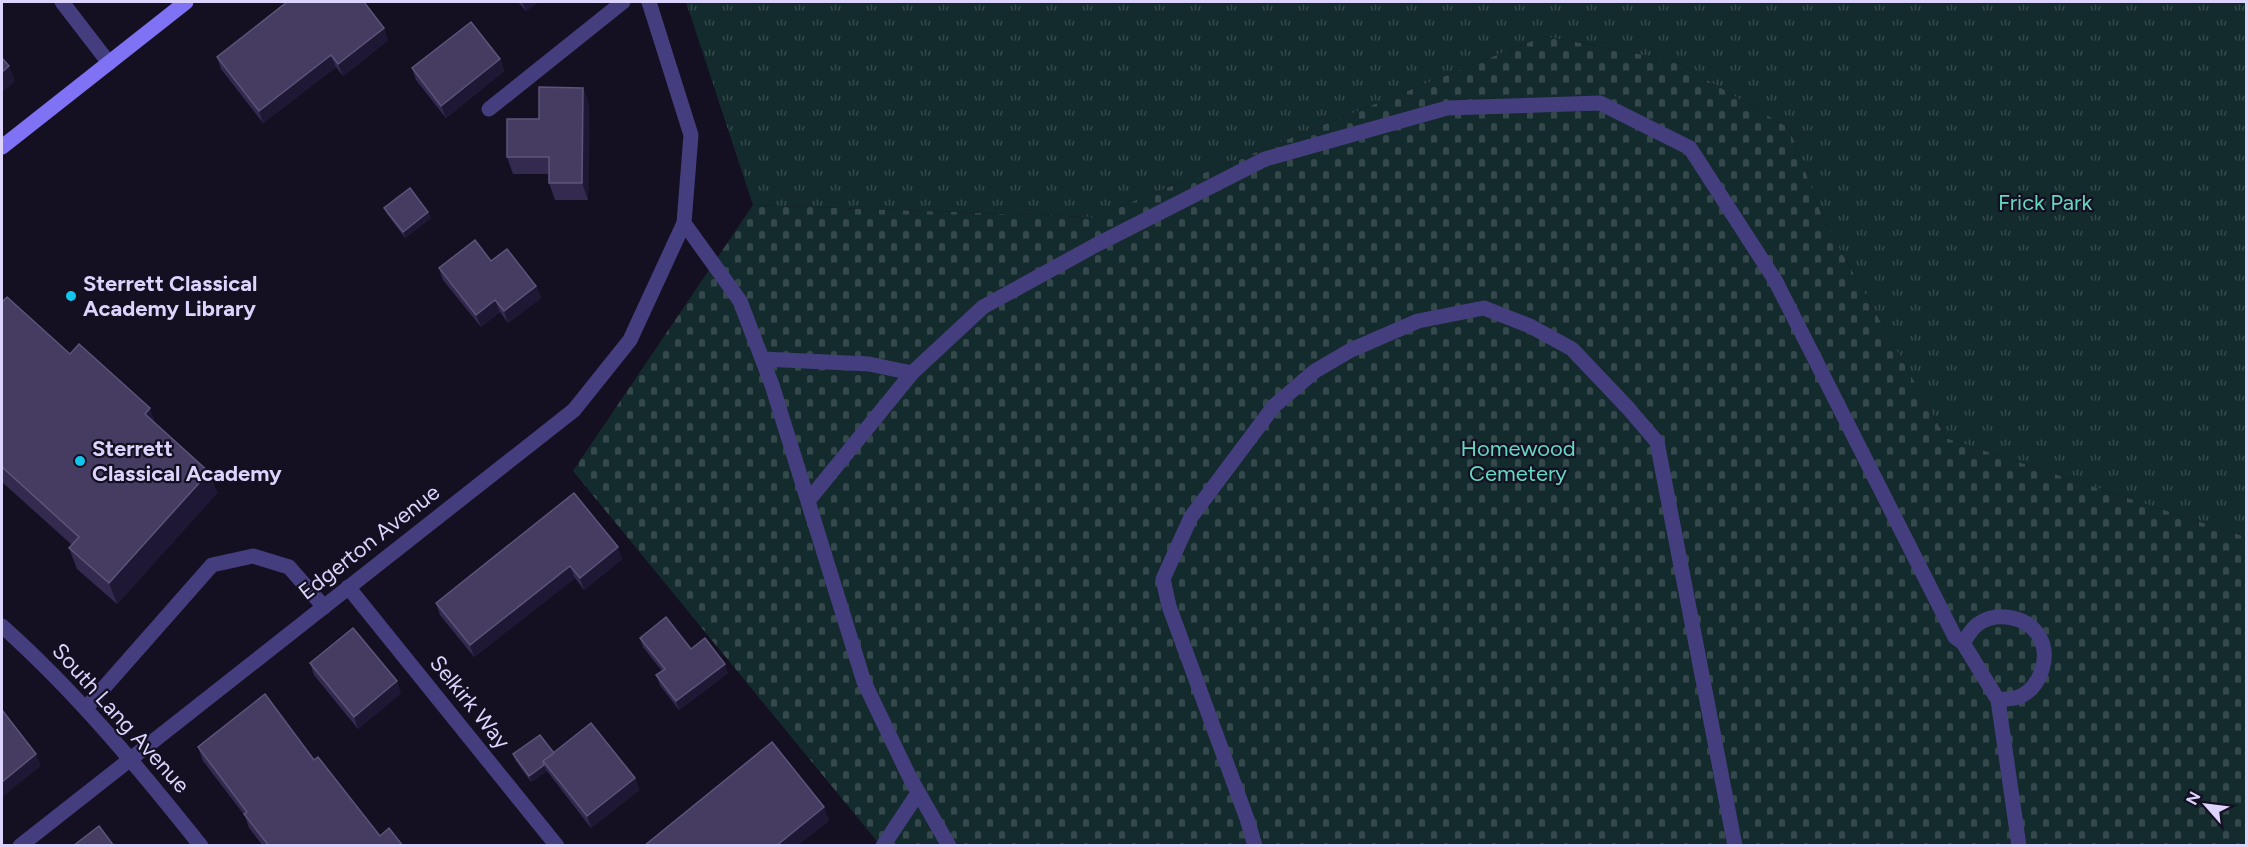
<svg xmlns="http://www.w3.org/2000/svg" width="2248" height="847" font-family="Figtree,sans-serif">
	<defs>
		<pattern id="cemetery-stones" width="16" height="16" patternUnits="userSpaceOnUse" patternTransform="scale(1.5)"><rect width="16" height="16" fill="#132b2c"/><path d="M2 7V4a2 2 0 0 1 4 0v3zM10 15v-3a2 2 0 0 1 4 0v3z" fill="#35494c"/></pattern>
		<pattern id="park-tufts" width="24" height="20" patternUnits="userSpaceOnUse" patternTransform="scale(1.5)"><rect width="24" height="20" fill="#132b2c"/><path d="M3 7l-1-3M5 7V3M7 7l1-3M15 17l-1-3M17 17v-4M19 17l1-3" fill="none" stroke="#35494c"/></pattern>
	</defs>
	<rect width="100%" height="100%" fill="#141022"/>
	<polygon fill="url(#cemetery-stones)" points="1544,36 1675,61 1789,128 1824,221 1946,438 2246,537 2246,845 880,845 573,471 753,205 1094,217"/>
	<polygon fill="url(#park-tufts)" points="686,2 2246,2 2246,537 1946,438 1824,221 1789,128 1675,61 1544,36 1094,217 753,205"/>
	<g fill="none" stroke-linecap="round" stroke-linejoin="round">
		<g stroke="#453e7e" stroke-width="15">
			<polyline points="489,109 623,2"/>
			<polyline points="684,223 740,301 772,385 864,682 909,776 949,846"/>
			<polyline points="763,359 869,364 912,373 983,307 1094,246 1265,159 1447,108 1600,103 1690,148 1775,280 1955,637 1963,643 1998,700 2019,846"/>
			<polyline points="808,501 912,373"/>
			<polyline points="348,587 557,846"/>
			<path d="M1963,643C1967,637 1972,628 1978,624C1996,611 2027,616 2039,636C2051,656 2041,686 2021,696C2015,699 2005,699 1998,700"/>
			<polyline points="86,708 212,565 253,556 289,567 324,607"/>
			<polyline points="1255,846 1247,819 1169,606 1163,579 1191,517 1274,406 1315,371 1351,350 1418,321 1484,308 1530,326 1572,349 1628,408 1657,442 1735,846"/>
		</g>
		<g stroke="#453e7e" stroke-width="15">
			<polyline points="62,2 109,63"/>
			<path d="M2,626C76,692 139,768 201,846"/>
			<polyline points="20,846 574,410 630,340 684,223 691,135 649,2"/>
			<polyline points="883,846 918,793"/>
		</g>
		<polyline stroke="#7f72f5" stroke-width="15" points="2,147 186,2"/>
	</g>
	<g fill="#342a4f">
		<polygon points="518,2 538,2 526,11"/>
		<polygon points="388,40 343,76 336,67 263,123 221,69 217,57"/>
		<polygon points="500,59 504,71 446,118 416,80 412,68"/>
		<polygon points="583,88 589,105 588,200 555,200 549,183 549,174 513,174 507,157 539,119"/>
		<polygon points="384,208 428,212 431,218 405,238 387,214"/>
		<polygon points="491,261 536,286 541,298 508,323 500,312 481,327 443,280 439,268"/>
		<polygon points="2,302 70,354 156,424 209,472 217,493 117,604 77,569 69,548 72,545 2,482"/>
		<polygon points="574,493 622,559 584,590 575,578 474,657 440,615 436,603"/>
		<polygon points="640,638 691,649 728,673 679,710 660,685 656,675 662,671 643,647"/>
		<polygon points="310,663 401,693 358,729 314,675"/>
		<polygon points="198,747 314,760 380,836 403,846 263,846 249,828 245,816 203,761"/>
		<polygon points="554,753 635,778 639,790 591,828 547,771 531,782 515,760 513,754"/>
	</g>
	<g fill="#1f1835">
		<polygon points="522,2 538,2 526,11"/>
		<polygon points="384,28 388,40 343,76 338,64"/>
		<polygon points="331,55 336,67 263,123 259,111"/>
		<polygon points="500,59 504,71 446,118 441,106"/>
		<polygon points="9,66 15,82 2,92 2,72"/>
		<polygon points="583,88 589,105 588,200 582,183"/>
		<polygon points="428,212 431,218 405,238 403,232"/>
		<polygon points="536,286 541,298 508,323 504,311"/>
		<polygon points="495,300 500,312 481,327 476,315"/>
		<polygon points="150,408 158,430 145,414"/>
		<polygon points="209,472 217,493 117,604 109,583"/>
		<polygon points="618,547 622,559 584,590 580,578"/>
		<polygon points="570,566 575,578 474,657 470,645"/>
		<polygon points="725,664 728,673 679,710 676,701"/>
		<polygon points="397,681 401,693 358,729 354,717"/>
		<polygon points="36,754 41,766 2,797 2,782"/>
		<polygon points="544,765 547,771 531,782 529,776"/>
		<polygon points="635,778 639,790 591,828 587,816"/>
		<polygon points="824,807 829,821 797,846 776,846"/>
	</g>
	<g fill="#463c62" stroke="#5d547a" stroke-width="1.5">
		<polygon points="287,2 364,2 384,28 338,64 331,55 259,111 217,57"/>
		<polygon points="471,22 500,59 441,106 412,68"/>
		<polygon points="2,58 9,66 2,72"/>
		<polygon points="539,87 583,88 582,183 549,183 549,157 507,157 507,119 539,119"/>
		<polygon points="410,188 428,212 403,232 384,208"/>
		<polygon points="475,240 491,261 507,249 536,286 504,311 495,300 476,315 439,268"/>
		<polygon points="7,297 70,354 79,344 150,408 145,414 209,472 109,583 69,548 79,537 2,467 2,302"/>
		<polygon points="574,493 618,547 580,578 570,566 470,645 436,603"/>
		<polygon points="666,617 691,649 705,638 725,664 676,701 656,675 665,669 640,638"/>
		<polygon points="353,628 397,681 354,717 310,663"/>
		<polygon points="265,694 314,760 318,757 380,836 389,828 403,846 269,846 244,814 247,812 198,747"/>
		<polygon points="2,710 36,754 2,782"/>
		<polygon points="591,723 635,778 587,816 543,761"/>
		<polygon points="540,735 554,753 543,761 544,765 529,776 513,754"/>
		<polygon points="772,742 824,807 776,846 644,846"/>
		<polygon points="99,826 114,846 73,846"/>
	</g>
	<g fill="#11c5eb" stroke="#141022" stroke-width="2">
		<circle cx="71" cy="296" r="6"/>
		<circle cx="80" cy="461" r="6"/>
	</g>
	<g text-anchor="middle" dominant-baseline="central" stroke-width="4.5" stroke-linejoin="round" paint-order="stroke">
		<g font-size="22" fill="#65d7c3" stroke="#141022">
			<text x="2045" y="202">Frick Park</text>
			<text x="1518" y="448">Homewood<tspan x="1518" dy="25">Cemetery</tspan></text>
		</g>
		<g font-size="22" font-weight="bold" fill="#dcd4fc" stroke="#141022" text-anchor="start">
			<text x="83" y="283">Sterrett Classical<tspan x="83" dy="25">Academy Library</tspan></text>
			<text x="92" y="448">Sterrett<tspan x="92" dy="25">Classical Academy</tspan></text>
		</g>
		<g font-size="22" fill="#dcd4fc" stroke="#141022">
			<text transform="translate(369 542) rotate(-38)">Edgerton Avenue</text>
			<text transform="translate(470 702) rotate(51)">Selkirk Way</text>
			<text transform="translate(121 718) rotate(48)">South Lang Avenue</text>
		</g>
	</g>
	<rect width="2248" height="847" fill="none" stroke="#dcd4fc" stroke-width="6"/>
	<g transform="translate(2206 805) rotate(298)" stroke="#141022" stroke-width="4.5" paint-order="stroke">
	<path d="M0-4.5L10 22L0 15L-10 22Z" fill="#dcd4fc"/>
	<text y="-9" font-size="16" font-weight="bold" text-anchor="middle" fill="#dcd4fc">N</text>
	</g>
</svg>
